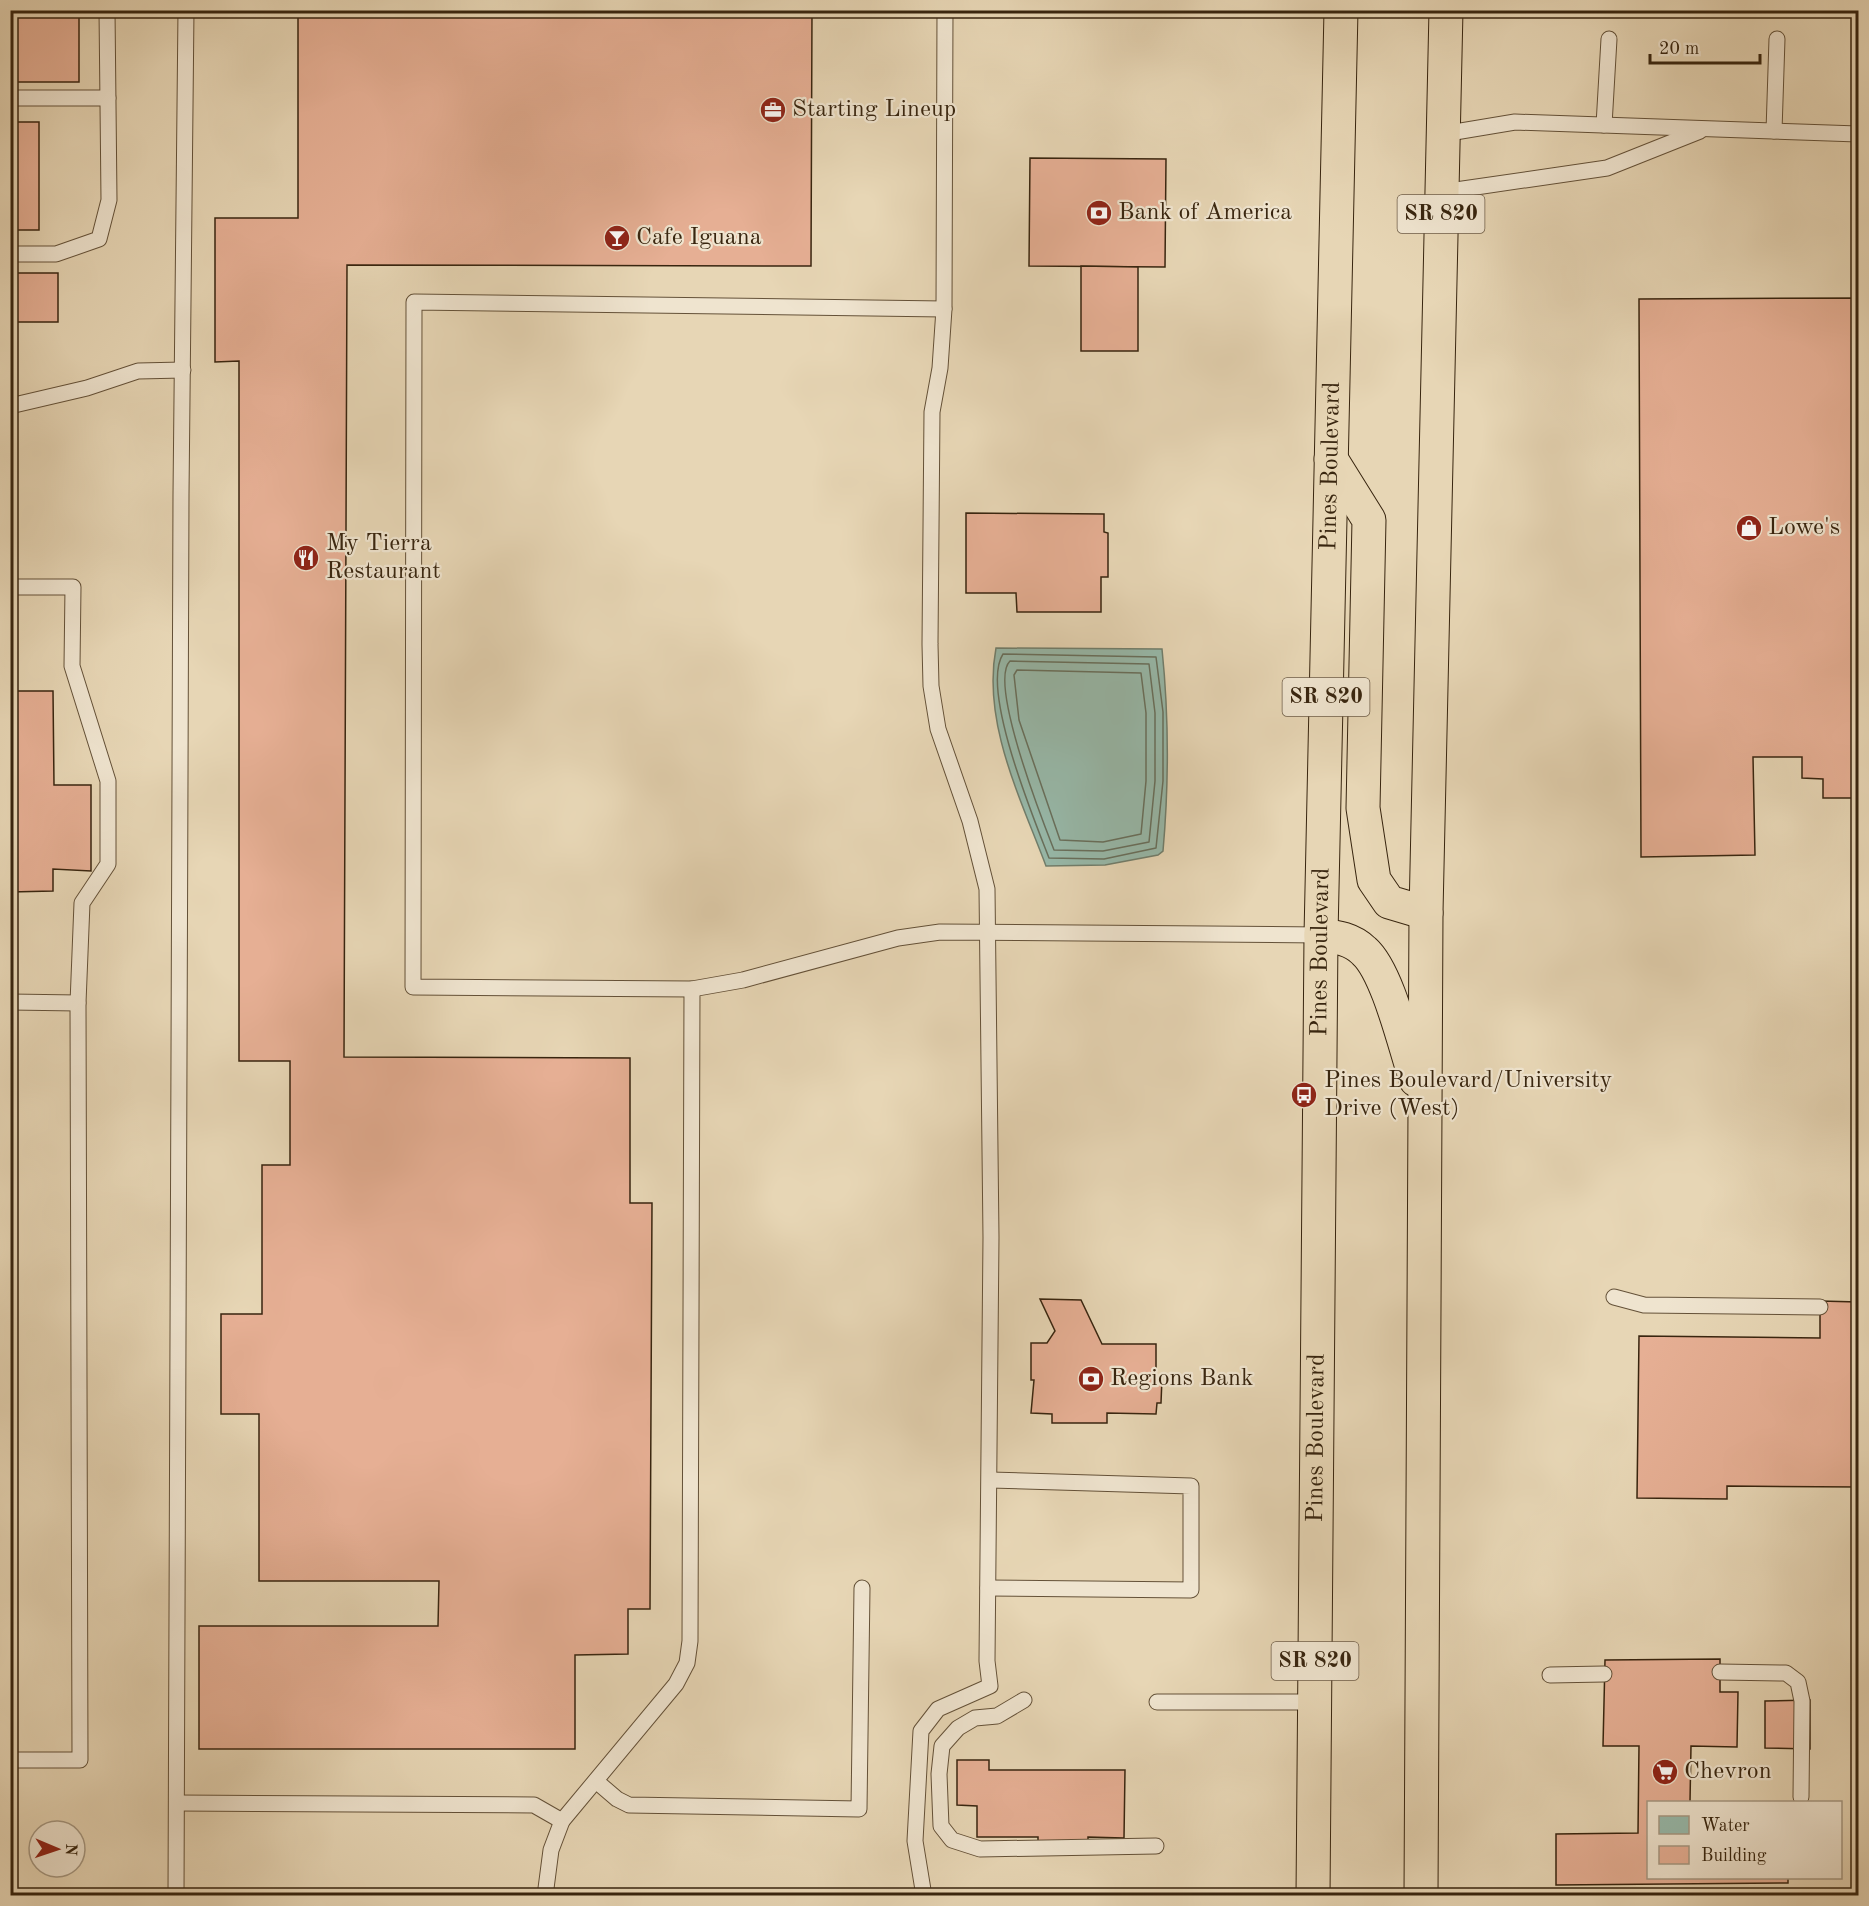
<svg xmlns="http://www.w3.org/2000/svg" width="1869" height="1906" font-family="'Old Standard TT',serif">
	<rect width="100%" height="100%" fill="#e7d6b5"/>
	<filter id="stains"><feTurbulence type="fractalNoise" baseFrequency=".00333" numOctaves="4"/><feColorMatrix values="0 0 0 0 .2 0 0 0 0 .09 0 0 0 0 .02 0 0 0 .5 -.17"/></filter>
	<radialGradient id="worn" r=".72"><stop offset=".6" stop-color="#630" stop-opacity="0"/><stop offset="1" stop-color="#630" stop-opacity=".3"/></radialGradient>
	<path fill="#97b9aa" stroke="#717e6c" stroke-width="1.5" d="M996,648L1162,649C1169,717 1169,783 1163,851L1158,855L1105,865L1046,866C1020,797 982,722 996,648Z"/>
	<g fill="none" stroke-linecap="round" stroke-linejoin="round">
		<g stroke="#686f5c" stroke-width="1.5">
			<path d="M1003,654L1156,657L1163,712V781L1156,848L1104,859L1049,858C1034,819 980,689 1003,654Z"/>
			<path d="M1010,661L1149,664L1155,713V781L1149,842L1103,851L1054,850C1043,822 988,682 1010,661Z"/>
			<polygon points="1017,670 1141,673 1146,713 1146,781 1141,834 1103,842 1060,840 1019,720 1014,675"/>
		</g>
	</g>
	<g fill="#e6af94" stroke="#38250f" stroke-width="1.5">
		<polygon points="298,10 812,10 811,266 347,265 344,1057 630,1058 630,1203 652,1203 650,1609 628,1609 628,1654 575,1655 575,1749 199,1749 199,1626 438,1626 439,1581 259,1581 259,1414 221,1414 221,1314 262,1314 262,1165 290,1165 290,1061 239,1061 239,361 215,362 215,218 298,218"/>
		<rect x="10" y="17" width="69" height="65"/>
		<rect x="10" y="122" width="29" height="108"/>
		<polygon points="1030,158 1166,159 1165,267 1029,266"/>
		<polygon points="1081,266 1138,267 1138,351 1081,351"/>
		<rect x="10" y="273" width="48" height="49"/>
		<polygon points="1858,298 1858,798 1823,798 1823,779 1802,778 1802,757 1753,757 1755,855 1641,857 1639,299"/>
		<polygon points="966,513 1104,514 1104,532 1108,533 1108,577 1101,577 1101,612 1017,612 1016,593 966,593"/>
		<polygon points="10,691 53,691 54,785 91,785 91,871 53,869 53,891 10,892"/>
		<polygon points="1040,1299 1081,1300 1102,1344 1156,1344 1156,1378 1162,1378 1161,1403 1157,1403 1156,1414 1107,1413 1107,1423 1052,1423 1052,1414 1031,1413 1034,1380 1031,1380 1031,1343 1047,1343 1055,1331"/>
		<polygon points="1820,1301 1858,1302 1858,1487 1727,1486 1727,1499 1637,1498 1639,1336 1820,1338"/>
		<polygon points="1720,1659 1720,1692 1738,1692 1737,1747 1691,1746 1690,1802 1648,1802 1648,1878 1788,1878 1788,1883 1556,1885 1556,1834 1638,1833 1639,1746 1603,1746 1605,1660"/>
		<polygon points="1810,1700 1810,1749 1765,1748 1765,1701"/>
		<polygon points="957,1760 989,1760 989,1770 1125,1770 1124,1838 1088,1837 1088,1844 1038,1842 1038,1837 977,1837 977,1806 957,1805"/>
	</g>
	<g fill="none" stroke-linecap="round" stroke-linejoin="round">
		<g stroke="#645138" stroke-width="17">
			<g id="lane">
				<polyline points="10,98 108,98"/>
				<polyline points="1604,125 1609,39"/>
				<polyline points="1774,131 1777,39"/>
				<polyline points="1443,134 1515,122 1858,134"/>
				<polyline points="1442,192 1607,168 1700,131"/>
				<polyline points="10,254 56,254 99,239 109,200 107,10"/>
				<polyline points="944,309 414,302 413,987 692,989 743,980 898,938 940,932 1321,935"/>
				<polyline points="10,406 87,388 138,371 183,370"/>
				<polyline points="10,587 73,587 72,666 108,781 108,864 82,903 78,1003 80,1760 10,1760"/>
				<polyline points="10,1002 78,1003"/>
				<polyline points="1614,1297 1644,1305 1820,1307"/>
				<polyline points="988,1588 1191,1590 1191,1486 990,1480"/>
				<polyline points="1720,1672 1786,1673 1798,1682 1802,1701 1801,1797"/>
				<polyline points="1550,1675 1604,1674"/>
				<polyline points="1024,1700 997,1716 975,1718 958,1728 942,1746 939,1774 941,1826 952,1840 980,1849 1156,1846"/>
				<polyline points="1157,1702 1315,1702"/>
				<polyline points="596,1781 617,1799 629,1805 859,1809 862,1588"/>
				<polyline points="177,1803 534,1805 562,1821"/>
				<polyline points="176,1896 181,495 186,10"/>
				<polyline points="545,1896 551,1850 562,1821 676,1684 687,1663 690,1641 692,989"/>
				<polyline points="924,1896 915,1841 921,1731 938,1709 990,1686 987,1661 991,1237 987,889 970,821 938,729 931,686 930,644 932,412 940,368 944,309 945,10"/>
			</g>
		</g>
		<g stroke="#38250f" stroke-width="35">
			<g id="highway">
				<polyline points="1331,459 1369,520 1363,808 1374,880 1389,902 1426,913"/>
				<path d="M1321,935C1337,937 1352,939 1364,951C1388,972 1405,1048 1416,1080"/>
				<path id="s1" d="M1313,1896L1321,935L1341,10"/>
				<polyline points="1421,1896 1426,913 1446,10"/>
			</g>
		</g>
		<use href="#lane" stroke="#efe4cf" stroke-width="15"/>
		<use href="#highway" stroke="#e7d6b5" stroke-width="33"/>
	</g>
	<defs>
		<g id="office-disc" transform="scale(1.35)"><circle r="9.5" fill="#8f2418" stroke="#efe4cf"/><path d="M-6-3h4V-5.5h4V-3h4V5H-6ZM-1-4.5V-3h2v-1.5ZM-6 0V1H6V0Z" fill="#fff"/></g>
		<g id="bank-disc" transform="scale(1.35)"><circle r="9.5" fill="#8f2418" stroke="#efe4cf"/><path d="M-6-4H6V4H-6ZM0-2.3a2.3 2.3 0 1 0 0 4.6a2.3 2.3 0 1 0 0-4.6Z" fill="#fff"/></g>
		<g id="bar-disc" transform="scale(1.35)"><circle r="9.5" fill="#8f2418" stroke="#efe4cf"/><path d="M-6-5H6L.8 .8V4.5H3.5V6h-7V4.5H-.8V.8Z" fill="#fff"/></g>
		<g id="shop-disc" transform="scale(1.35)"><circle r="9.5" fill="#8f2418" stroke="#efe4cf"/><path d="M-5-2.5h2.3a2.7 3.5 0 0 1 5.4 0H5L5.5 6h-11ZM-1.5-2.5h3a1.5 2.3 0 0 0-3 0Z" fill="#fff"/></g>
		<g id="restaurant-disc" transform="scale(1.35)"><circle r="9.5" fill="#8f2418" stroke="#efe4cf"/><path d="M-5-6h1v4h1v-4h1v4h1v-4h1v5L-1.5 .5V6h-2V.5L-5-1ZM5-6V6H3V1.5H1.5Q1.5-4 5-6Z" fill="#fff"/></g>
		<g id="bus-disc" transform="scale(1.35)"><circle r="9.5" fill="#8f2418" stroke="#efe4cf"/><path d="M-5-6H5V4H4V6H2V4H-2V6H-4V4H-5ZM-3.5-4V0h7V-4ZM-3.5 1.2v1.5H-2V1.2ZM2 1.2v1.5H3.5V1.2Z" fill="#fff"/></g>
		<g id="supermarket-disc" transform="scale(1.35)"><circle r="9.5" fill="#8f2418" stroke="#efe4cf"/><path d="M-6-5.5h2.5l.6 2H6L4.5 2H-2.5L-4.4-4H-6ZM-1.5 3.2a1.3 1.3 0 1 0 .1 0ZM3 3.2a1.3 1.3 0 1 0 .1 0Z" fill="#fff"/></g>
	</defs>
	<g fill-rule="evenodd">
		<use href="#office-disc" x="773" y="110"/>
		<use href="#bank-disc" x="1099" y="213"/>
		<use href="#bar-disc" x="617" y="238"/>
		<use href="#shop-disc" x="1749" y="528"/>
		<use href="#restaurant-disc" x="306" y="558"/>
		<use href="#bus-disc" x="1304" y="1095"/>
		<use href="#bank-disc" x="1091" y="1379"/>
		<use href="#supermarket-disc" x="1665" y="1772"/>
	</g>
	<g text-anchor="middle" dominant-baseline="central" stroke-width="4.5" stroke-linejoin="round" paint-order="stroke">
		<g fill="#efe4cf" stroke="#6f5e49" stroke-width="1.5">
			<rect x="1397.5" y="195" width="87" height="38" rx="4.5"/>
			<rect x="1282.5" y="678" width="87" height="38" rx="4.5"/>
			<rect x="1271.5" y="1642" width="87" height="38" rx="4.5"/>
		</g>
		<g font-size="22" font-weight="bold" fill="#38250f">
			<text x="1441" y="214">SR 820</text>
			<text x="1326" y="697">SR 820</text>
			<text x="1315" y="1661">SR 820</text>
		</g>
		<g font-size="24" fill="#38250f" stroke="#efe4cf" text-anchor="start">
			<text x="792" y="110">Starting Lineup</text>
			<text x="1118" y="213">Bank of America</text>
			<text x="636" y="238">Cafe Iguana</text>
			<text x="1768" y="528">Lowe's</text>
			<text x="326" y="544">My Tierra<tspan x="326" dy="28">Restaurant</tspan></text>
			<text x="1324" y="1081">Pines Boulevard/University<tspan x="1324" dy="28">Drive (West)</tspan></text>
			<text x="1110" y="1379">Regions Bank</text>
			<text x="1684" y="1772">Chevron</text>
		</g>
		<g font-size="24" fill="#38250f" stroke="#efe4cf">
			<text stroke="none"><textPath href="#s1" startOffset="1430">Pines Boulevard</textPath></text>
			<text stroke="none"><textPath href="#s1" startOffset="944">Pines Boulevard</textPath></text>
			<text stroke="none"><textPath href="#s1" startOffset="458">Pines Boulevard</textPath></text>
		</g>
	</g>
	<rect width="1869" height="1906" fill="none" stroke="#e7d6b5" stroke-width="36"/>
	<rect x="12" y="12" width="1845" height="1882" fill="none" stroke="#38250f" stroke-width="3"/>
	<rect x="18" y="18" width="1833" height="1870" fill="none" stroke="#38250f" stroke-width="1.5"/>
	<rect x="1647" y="1801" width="195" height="78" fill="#efe4cf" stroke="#a69882" stroke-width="1.5"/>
	<rect x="1659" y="1816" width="30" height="18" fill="#97b9aa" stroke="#a69882" stroke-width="1.5"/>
	<text x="1701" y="1831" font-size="18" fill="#38250f">Water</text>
	<rect x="1659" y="1846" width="30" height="18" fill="#e6af94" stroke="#a69882" stroke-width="1.5"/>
	<text x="1701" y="1861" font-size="18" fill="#38250f">Building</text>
	<g transform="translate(57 1849) rotate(92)"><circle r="28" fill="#efe4cf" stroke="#a69882" stroke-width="1.5"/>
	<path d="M0-4.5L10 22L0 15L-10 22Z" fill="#8f2418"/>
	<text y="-9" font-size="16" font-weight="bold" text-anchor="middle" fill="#38250f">N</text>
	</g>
	<path d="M1650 54v9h110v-9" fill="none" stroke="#38250f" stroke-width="3"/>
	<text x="1659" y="54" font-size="18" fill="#38250f" stroke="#efe4cf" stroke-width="4.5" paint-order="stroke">20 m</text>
	<rect width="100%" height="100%" filter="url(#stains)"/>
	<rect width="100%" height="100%" fill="url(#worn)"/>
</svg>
